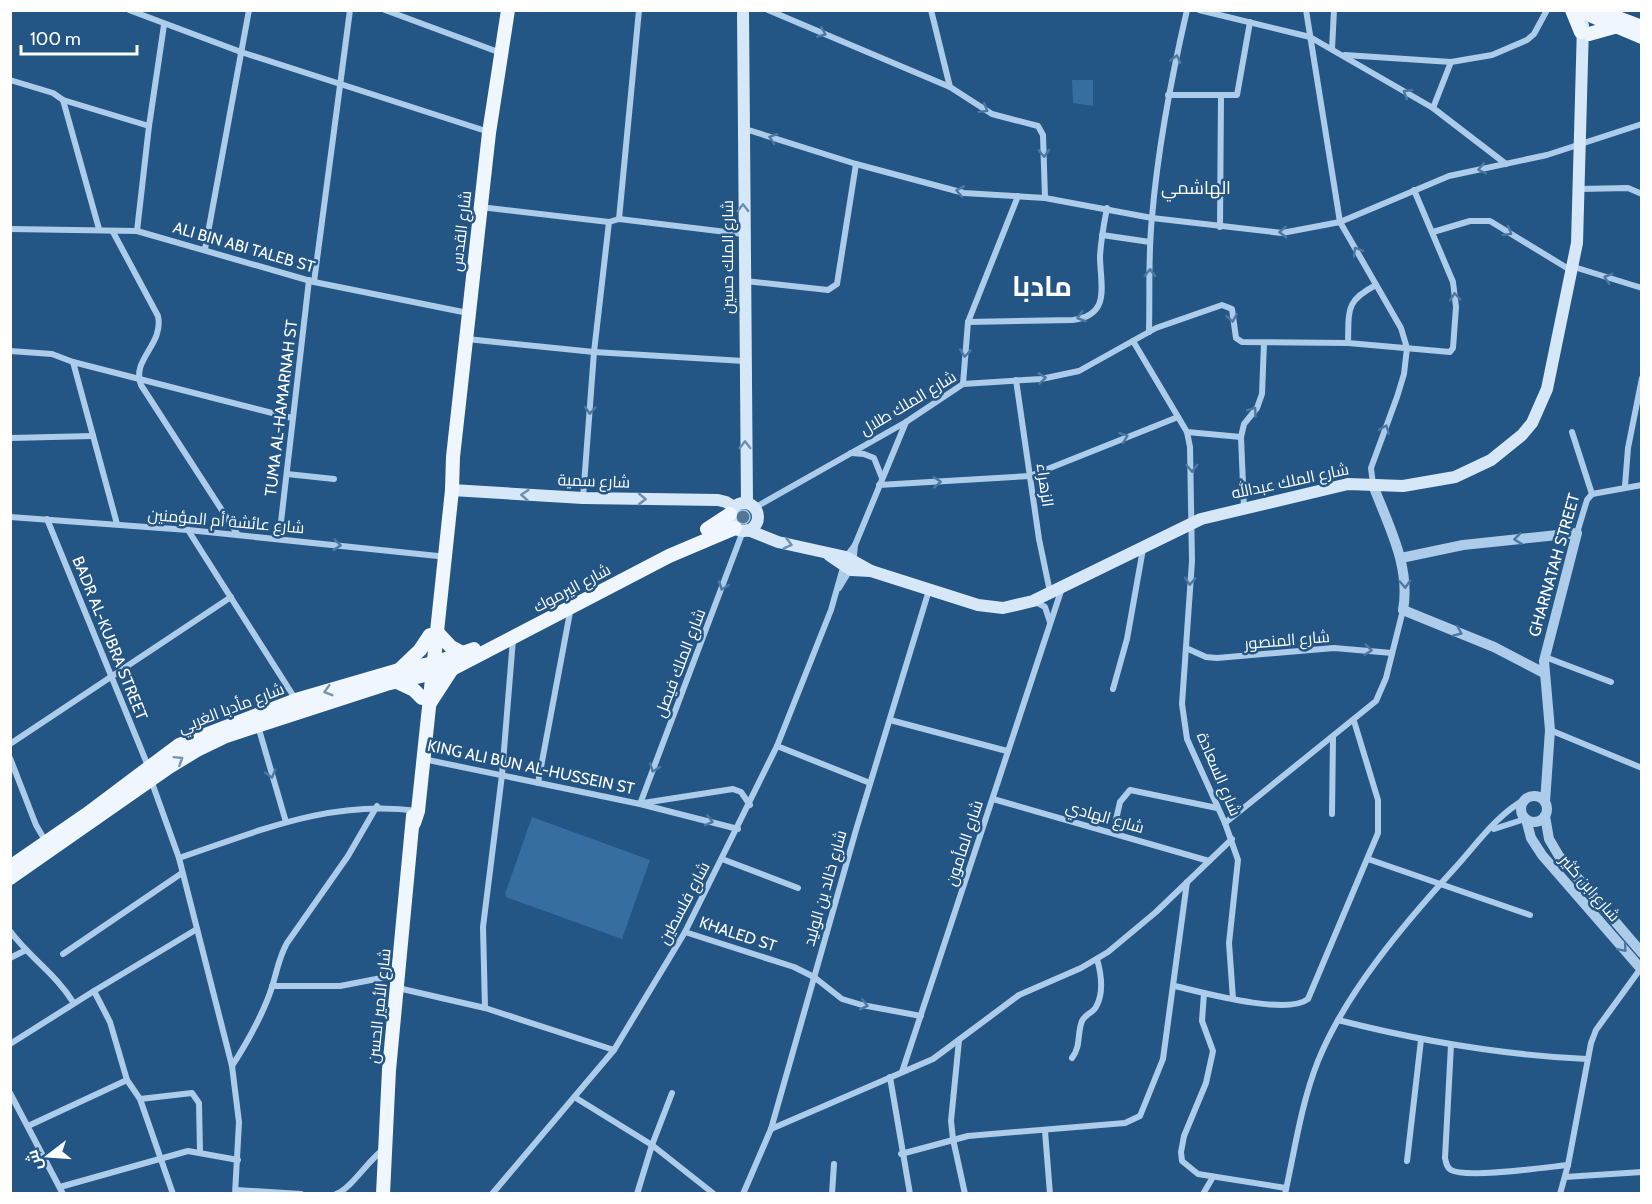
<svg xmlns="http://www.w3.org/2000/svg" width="1652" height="1204" font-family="Cabin,Cairo,sans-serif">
	<rect width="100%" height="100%" fill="#235585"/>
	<g fill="#376ea2">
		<polygon points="1072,80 1093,80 1093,106 1073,103"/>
		<polygon points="532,817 650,860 622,939 506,897 505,894"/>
	</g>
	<circle fill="#527598" stroke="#a0c7ea" stroke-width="1.5" cx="743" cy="517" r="7"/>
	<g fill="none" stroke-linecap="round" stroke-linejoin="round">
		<g stroke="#accce9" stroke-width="6">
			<polyline points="129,10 241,52 489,132"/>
			<polyline points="385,10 501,53"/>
			<polyline points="768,10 950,87 992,114 1038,126 1043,135 1045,198"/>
			<polyline points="931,10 950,87"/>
			<polyline points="1199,10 1310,37 1433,108 1506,164"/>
			<polyline points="1306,10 1340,222 1401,328 1407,348 1404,374 1397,397 1371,468 1373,484"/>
			<polyline points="1332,49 1334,10"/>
			<polyline points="1345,55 1451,62 1492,55 1527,40 1534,34 1547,10"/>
			<polyline points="10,80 53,93 63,100 99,229"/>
			<polyline points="1168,95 1237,95 1250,22"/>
			<polyline points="63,100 149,126"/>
			<polyline points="1433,108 1451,62"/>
			<polyline points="742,128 856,164 964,193 1045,198 1152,218 1282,233 1340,222 1449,176 1547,155 1642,124"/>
			<polyline points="1580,189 1628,188 1642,194"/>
			<polyline points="480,207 609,222 619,219 743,234"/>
			<polyline points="619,219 639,10"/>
			<polyline points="1220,227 1221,95"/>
			<polyline points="10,229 137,231 314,282 468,313"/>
			<polyline points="137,231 149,126 164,25"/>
			<path d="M113,232L158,316C164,345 131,359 141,385L238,535"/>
			<polyline points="1433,232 1470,221 1490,221 1572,271"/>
			<polyline points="1102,235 1150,242"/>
			<polyline points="205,249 249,10"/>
			<polyline points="1574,267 1642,288"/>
			<polyline points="745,281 828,290 837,284 856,164"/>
			<polyline points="314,282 350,10"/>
			<path d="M968,322L1073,320C1112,315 1100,284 1100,256C1101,240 1104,223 1107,208"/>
			<path d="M1149,332C1150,294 1148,255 1152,217C1158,147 1171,79 1187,10"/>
			<polyline points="467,339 594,352 744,361"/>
			<polyline points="1133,341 1187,432 1190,447 1192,561 1182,704 1187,739 1225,823 1238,860 1229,943 1233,999"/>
			<path d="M1348,343C1349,310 1345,301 1376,285"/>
			<polyline points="10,351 52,354 73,362 292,418"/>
			<polyline points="73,362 117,524"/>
			<polyline points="1016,380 1039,539 1050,592"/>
			<polyline points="963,384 968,322 1018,196"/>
			<polyline points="1187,432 1241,437"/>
			<polyline points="1572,432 1592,494"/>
			<polyline points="10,438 93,436"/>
			<polyline points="851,453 864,454 874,458 882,478"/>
			<polyline points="287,474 334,479"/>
			<polyline points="879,485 1030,476 1178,417"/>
			<polyline points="1625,486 1628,448 1642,378"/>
			<polyline points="1592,494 1642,485"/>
			<polyline points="583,498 594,352 609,222"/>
			<polyline points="754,508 906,422 963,384 1041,379 1079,371 1156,328 1222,305 1232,309 1236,338 1242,342 1348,343 1450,352 1453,348 1456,307 1453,282 1414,190"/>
			<polyline points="1244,508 1241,437 1244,424 1257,408 1262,394 1264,343"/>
			<polyline points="10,517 188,530 438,556"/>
			<polyline points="47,519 148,766"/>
			<polyline points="188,530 296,700"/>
			<polyline points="1577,533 1587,500 1592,494"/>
			<polyline points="279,539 309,280"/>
			<polyline points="839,588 853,565 855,545"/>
			<polyline points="1034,601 1045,607 1050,622"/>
			<polyline points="1186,648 1206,657 1217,658 1334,648 1392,653"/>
			<polyline points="1545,657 1611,682"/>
			<polyline points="1113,689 1127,639 1143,549"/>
			<polyline points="890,720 1007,751"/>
			<polyline points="258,726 286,822"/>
			<polyline points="1550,730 1642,768"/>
			<polyline points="10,744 231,597"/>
			<polyline points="777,746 870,783"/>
			<polyline points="10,758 36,825 46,842"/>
			<polyline points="423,759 640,804 738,829"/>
			<polyline points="151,780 179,858 232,1066 239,1122 235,1194"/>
			<polyline points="538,783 571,607"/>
			<polyline points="993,799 1209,861"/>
			<polyline points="643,803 733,789 741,792 750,805"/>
			<polyline points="640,804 743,531"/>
			<polyline points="1332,814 1333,737"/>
			<polyline points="1225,823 1376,701 1386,678 1403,610"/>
			<polyline points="1494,829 1525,819"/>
			<polyline points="1113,833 1120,802 1130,790 1217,808"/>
			<path d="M179,858C259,831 331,799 418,811"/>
			<polyline points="722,859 798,888"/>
			<polyline points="1368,859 1530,915"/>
			<polyline points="197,929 94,991 110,1022 127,1080 140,1099 192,1093 199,1103 200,1152"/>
			<path d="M10,931C29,957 56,974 73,1002"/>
			<polyline points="685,932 794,967 814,977 842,999 862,1005 921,1016"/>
			<polyline points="63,954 182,873"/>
			<polyline points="10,958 26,950"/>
			<polyline points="272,986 340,986 397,975"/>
			<path d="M1175,986C1201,992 1287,1016 1308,999L1378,833V800L1354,721"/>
			<polyline points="398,988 485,1008 614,1050"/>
			<polyline points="1204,993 1202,1021 1213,1051 1206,1083 1184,1136 1181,1152 1182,1161 1198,1174 1286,1188"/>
			<polyline points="485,1008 483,927 502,775 513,639"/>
			<path d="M1338,1020C1420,1041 1502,1055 1587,1059"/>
			<polyline points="959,1040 951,1121 953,1139 965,1194"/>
			<polyline points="10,1044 94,991"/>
			<path d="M1451,1045L1445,1158C1446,1163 1447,1168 1451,1170C1466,1179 1548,1167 1568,1165"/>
			<path d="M1072,1058C1081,1047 1077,1033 1082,1021C1085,1014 1093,1013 1096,1007C1104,993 1101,973 1097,959"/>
			<path d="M232,1066C248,1041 263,1015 272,987C277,971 279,957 287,943L348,856L377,806"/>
			<polyline points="902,1072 1062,588"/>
			<polyline points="890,1077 910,1194"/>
			<polyline points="10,1093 63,1194"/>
			<polyline points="576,1098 652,1145 714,1194"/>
			<polyline points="140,1099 173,1194"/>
			<polyline points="28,1126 127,1080"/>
			<polyline points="771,1129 933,1059 1019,995 1081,968 1108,952 1156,912 1232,839"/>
			<polyline points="1045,1131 1050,1194"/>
			<polyline points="901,1154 968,1136 1125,1123 1140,1116 1163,1059 1187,882"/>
			<polyline points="1407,1161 1421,1040"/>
			<polyline points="1565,1177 1642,1172"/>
			<polyline points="60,1187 188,1151 238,1160"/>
			<polyline points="236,1190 301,1194"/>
			<path d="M336,1194C352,1188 368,1160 384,1149"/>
			<polyline points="492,1194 614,1050 685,932 777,746 831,610 846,557 855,545 906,422"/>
			<polyline points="637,1194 652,1145 672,1093"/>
			<polyline points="743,1194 771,1129 856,830 929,590"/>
			<polyline points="832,1194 834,1164"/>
			<polyline points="1203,1194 1213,1177"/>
			<path d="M1285,1194C1295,1149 1301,1104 1318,1061C1346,992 1404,924 1454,869C1476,845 1497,814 1526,799"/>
			<polyline points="1560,1194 1568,1165 1591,1043 1596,1030 1641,968"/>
		</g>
		<g stroke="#accce9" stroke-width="10">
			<path d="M1373,485C1388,525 1411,566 1403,610L1494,647L1544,673"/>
			<polyline points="1401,558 1463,545 1577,533 1544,661 1550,730 1545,802"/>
			<circle cx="1534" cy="809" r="13"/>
			<polyline points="1545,816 1549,839 1559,856 1642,953"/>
			<polyline points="1526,819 1531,838 1542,855 1642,970"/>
		</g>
		<g stroke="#d6e7f7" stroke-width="12">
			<polyline points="743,10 747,503"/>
			<polyline points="452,490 583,498 718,500 726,502 734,507"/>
			<circle cx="744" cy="517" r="14"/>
			<polyline points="748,530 778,542 846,557 871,571 978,605 1003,608 1033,601 1201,519 1348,484 1403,486 1455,477 1491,460 1522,435 1532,423 1547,389 1577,243 1583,25"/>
			<polyline points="829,555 851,570 871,571"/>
		</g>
		<g stroke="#eff6fe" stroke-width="14">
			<polyline points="1572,10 1581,32"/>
			<polyline points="1578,10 1642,37"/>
			<polyline points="1597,10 1642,27"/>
			<polyline points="1589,34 1614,27"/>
			<polyline points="707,529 730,514"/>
			<polyline points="437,632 451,647 464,654"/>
			<polyline points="400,669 420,650 430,635"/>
			<polyline points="397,682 414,690 422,698"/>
			<polyline points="430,703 452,669"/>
			<polyline points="414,823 418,811 452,490 453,457 489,133 508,10"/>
			<polyline points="10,867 87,814 179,745 296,700 399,670 434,663 474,649"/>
			<polyline points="10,878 169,767 197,750 226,736 386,684 452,669 669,556 735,528"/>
			<polyline points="383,1194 389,1070 413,816"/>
		</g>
	</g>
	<defs><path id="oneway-chevron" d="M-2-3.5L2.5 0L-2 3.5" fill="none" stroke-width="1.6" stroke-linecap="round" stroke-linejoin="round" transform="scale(1.5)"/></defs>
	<g stroke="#4c79a3">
		<use href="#oneway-chevron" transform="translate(822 33) rotate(23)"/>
		<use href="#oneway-chevron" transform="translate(1176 59) rotate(-77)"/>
		<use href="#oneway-chevron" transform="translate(1407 93) rotate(-149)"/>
		<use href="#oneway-chevron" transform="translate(984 109) rotate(31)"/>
		<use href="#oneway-chevron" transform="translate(773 138) rotate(-162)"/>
		<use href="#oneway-chevron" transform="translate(1044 153) rotate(87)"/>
		<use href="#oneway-chevron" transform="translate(1482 169) rotate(168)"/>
		<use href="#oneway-chevron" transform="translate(960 191) rotate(-169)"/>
		<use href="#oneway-chevron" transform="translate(1283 232) rotate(179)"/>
		<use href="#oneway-chevron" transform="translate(1508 232) rotate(31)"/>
		<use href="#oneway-chevron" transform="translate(1357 251) rotate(-120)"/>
		<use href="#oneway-chevron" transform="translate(1150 273) rotate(-89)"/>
		<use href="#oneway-chevron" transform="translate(1608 278) rotate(-163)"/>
		<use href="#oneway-chevron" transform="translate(1455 297) rotate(-95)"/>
		<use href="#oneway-chevron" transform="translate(1081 317) rotate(164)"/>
		<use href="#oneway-chevron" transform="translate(1232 318) rotate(82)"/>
		<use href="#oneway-chevron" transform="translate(965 353) rotate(96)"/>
		<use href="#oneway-chevron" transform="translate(1042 378) rotate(-7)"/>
		<use href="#oneway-chevron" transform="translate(590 410) rotate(94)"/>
		<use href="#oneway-chevron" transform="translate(1253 411) rotate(-54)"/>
		<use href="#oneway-chevron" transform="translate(1385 429) rotate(-68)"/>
		<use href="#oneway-chevron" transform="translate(1124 437) rotate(-21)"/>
		<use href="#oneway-chevron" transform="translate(1192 468) rotate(87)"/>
		<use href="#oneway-chevron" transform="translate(937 482) rotate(-3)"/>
		<use href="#oneway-chevron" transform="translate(1518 539) rotate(173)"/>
		<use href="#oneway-chevron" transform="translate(337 545) rotate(6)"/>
		<use href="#oneway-chevron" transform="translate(1190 581) rotate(94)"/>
		<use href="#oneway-chevron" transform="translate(1405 584) rotate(87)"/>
		<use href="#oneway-chevron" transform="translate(723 586) rotate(110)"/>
		<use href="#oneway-chevron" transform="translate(1458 632) rotate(23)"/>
		<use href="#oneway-chevron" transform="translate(1368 650) rotate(6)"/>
		<use href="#oneway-chevron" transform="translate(654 768) rotate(111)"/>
		<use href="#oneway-chevron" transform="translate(271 774) rotate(74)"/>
		<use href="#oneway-chevron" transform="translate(709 821) rotate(14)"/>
		<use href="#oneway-chevron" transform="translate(1623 948) rotate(50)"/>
		<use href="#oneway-chevron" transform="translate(864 1005) rotate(14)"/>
	</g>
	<g stroke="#6b8fb3">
		<use href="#oneway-chevron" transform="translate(743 208) rotate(-90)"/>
		<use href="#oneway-chevron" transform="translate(745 445) rotate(-90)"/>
		<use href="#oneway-chevron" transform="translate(525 495) rotate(-176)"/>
		<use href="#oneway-chevron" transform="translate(642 499) rotate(1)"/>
		<use href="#oneway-chevron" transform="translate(788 544) rotate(15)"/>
	</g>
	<g stroke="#7595b5">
		<use href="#oneway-chevron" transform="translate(328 691) rotate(164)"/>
		<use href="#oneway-chevron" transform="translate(179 760) rotate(-32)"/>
	</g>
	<g text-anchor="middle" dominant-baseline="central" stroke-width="5" stroke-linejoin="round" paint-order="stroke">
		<g font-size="16" fill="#fff" stroke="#235585">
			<text transform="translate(461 231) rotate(-83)">شارع القدس</text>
			<text transform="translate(244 247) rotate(16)">ALI BIN ABI TALEB ST</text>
			<text transform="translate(727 257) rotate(-90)">شارع الملك حسين</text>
			<text transform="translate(908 403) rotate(-31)">شارع الملك طلال</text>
			<text transform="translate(281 408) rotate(-83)">TUMA AL-HAMARNAH ST</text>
			<text transform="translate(594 481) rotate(2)">شارع سمية</text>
			<text transform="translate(1290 481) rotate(-12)">شارع الملك عبدالله</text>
			<text transform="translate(1045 485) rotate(82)">الزهراء</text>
			<text transform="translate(226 521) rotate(5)">شارع عائشة أم المؤمنين</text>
			<text transform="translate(1554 565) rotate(-74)">GHARNATAH STREET</text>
			<text transform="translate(572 588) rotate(-28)">شارع اليرموك</text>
			<text transform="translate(110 638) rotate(68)">BADR AL-KUBRA STREET</text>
			<text transform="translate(1287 640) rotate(-5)">شارع المنصور</text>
			<text transform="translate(680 663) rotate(-69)">شارع الملك فيصل</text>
			<text transform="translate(231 708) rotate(-21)">شارع مأدبا الغربي</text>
			<text transform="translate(531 767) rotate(12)">KING ALI BUN AL-HUSSEIN ST</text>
			<text transform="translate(1219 774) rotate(67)">شارع السعادة</text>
			<text transform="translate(1105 817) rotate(16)">شارع الهادي</text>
			<text transform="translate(964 843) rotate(-72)">شارع المأمون</text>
			<text transform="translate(825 888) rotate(-74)">شارع خالد بن الوليد</text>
			<text transform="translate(1590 888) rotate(49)">شارع ابن كثير</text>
			<text transform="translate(684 903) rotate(-62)">شارع فلسطين</text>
			<text transform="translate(738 934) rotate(18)">KHALED ST</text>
			<text transform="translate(379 1006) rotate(-84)">شارع الأمير الحسن</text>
		</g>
		<g font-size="18" fill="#fff" stroke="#235585">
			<text x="1196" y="188">الهاشمي</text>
		</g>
		<g font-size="28" font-weight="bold" fill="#fff" stroke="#235585">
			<text x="1042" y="286">مادبا</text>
		</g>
	</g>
	<rect width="1652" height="1204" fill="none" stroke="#ffffff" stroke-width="24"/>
	<g transform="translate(48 1156) rotate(253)" stroke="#235585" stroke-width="4.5" paint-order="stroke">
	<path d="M0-4.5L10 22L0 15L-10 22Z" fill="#ffffff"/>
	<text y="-9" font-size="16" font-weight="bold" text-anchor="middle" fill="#ffffff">ش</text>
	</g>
	<path d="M21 45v9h116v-9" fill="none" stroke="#ffffff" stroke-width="3"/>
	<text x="30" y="45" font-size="18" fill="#ffffff" stroke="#235585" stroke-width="4.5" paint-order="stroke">100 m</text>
</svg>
